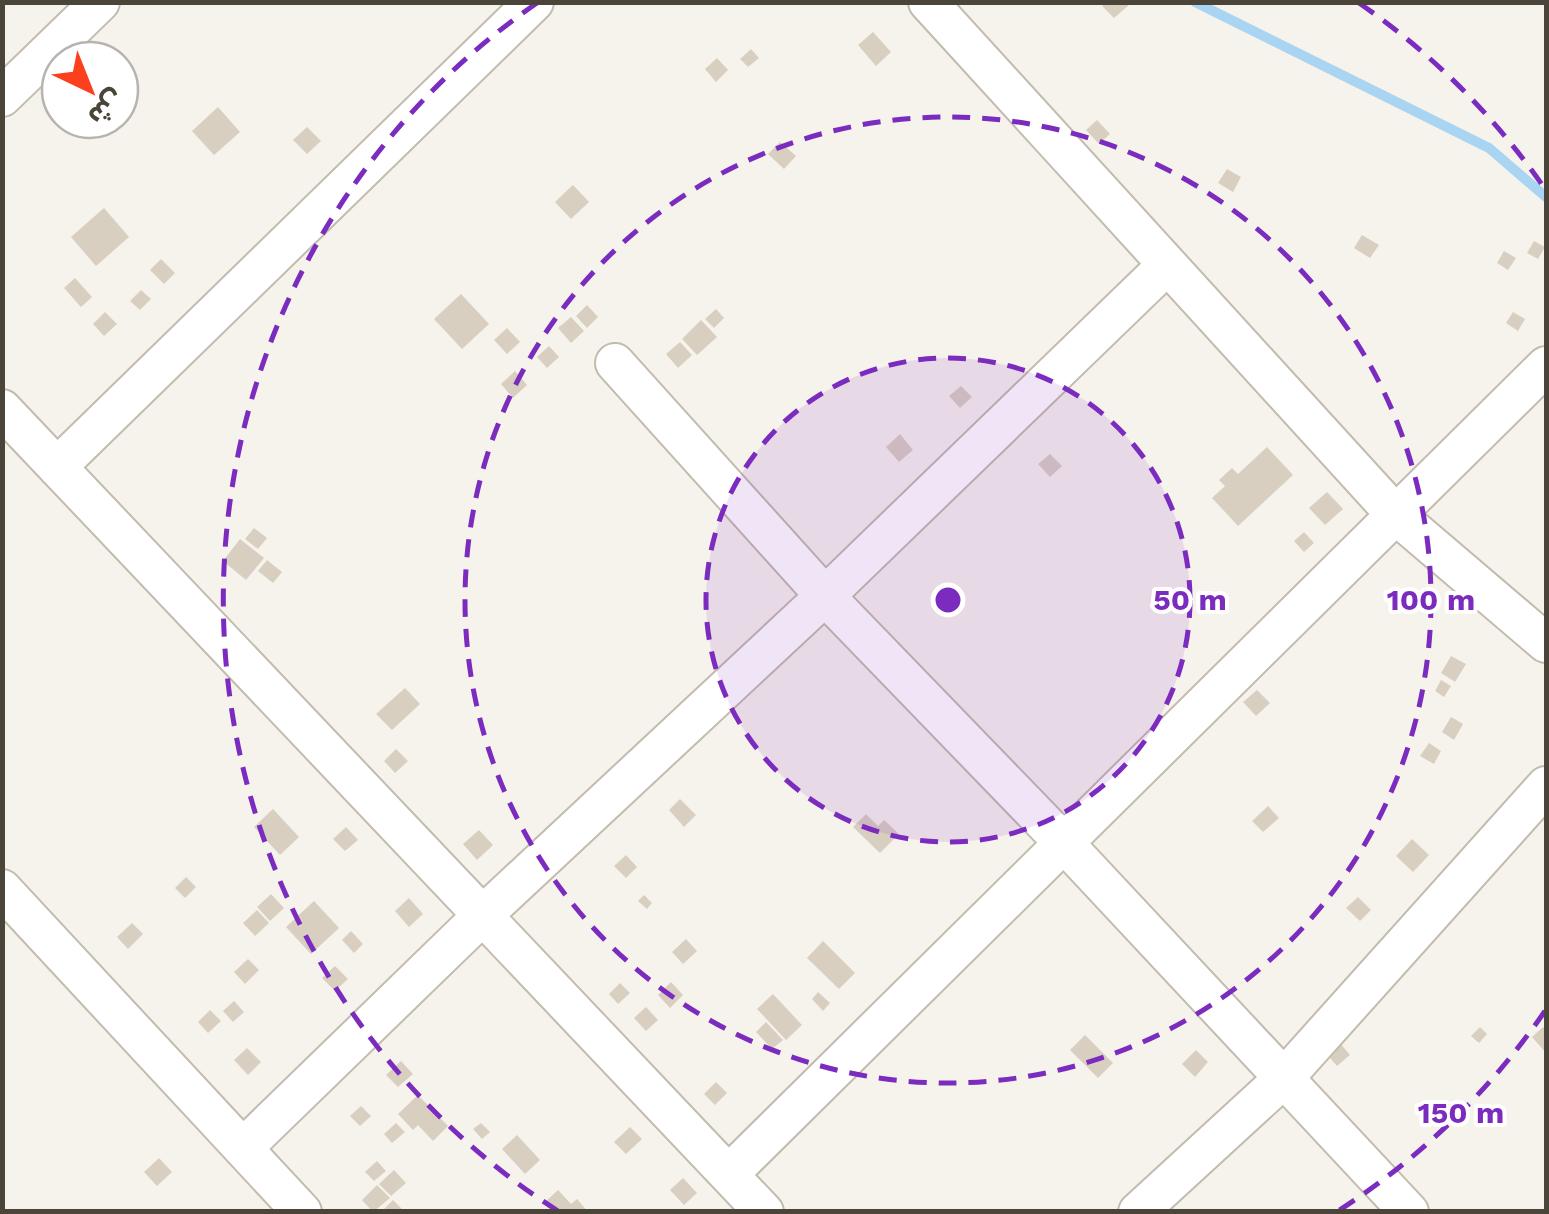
<svg xmlns="http://www.w3.org/2000/svg" width="1549" height="1214" font-family="'Work Sans','Noto Sans Arabic',sans-serif">
	<rect width="100%" height="100%" fill="#f6f3ec"/>
	<g fill="none" stroke-linecap="round" stroke-linejoin="round">
		<polyline stroke="#a9d4f2" stroke-width="10" points="1195,2 1489,148 1546,197"/>
	</g>
	<g fill="#d8cfc1">
		<polygon points="1106,2 1126,2 1129,5 1114,18 1102,6"/>
		<polygon points="873,32 891,52 876,66 858,45"/>
		<polygon points="751,49 759,58 748,67 740,59"/>
		<polygon points="717,58 728,70 716,82 705,69"/>
		<polygon points="218,107 240,132 214,155 192,131"/>
		<polygon points="1097,120 1110,134 1099,144 1086,130"/>
		<polygon points="307,127 321,141 307,154 293,140"/>
		<polygon points="780,142 796,156 784,169 768,154"/>
		<polygon points="1227,169 1241,177 1233,192 1218,183"/>
		<polygon points="573,185 589,202 571,219 555,202"/>
		<polygon points="104,208 129,237 96,266 71,237"/>
		<polygon points="1362,235 1379,245 1370,258 1354,248"/>
		<polygon points="1534,241 1545,247 1538,259 1527,253"/>
		<polygon points="1504,251 1516,258 1508,270 1497,263"/>
		<polygon points="161,259 175,273 164,284 150,270"/>
		<polygon points="75,278 92,297 81,307 64,288"/>
		<polygon points="141,290 151,299 140,310 130,301"/>
		<polygon points="461,294 489,324 462,349 434,319"/>
		<polygon points="587,305 598,317 587,328 576,316"/>
		<polygon points="716,309 724,318 714,328 705,319"/>
		<polygon points="105,312 117,324 104,336 93,324"/>
		<polygon points="1513,312 1525,319 1518,331 1506,323"/>
		<polygon points="571,317 584,331 571,343 558,328"/>
		<polygon points="701,320 717,337 697,355 682,339"/>
		<polygon points="507,328 520,342 507,354 494,340"/>
		<polygon points="680,342 692,355 678,368 666,354"/>
		<polygon points="549,346 559,357 547,368 537,357"/>
		<polygon points="515,371 527,385 513,398 501,384"/>
		<polygon points="961,386 972,397 960,408 949,396"/>
		<polygon points="900,434 913,450 899,462 886,447"/>
		<polygon points="1267,447 1293,475 1238,526 1212,498 1225,486 1219,480 1232,468 1238,474"/>
		<polygon points="1050,454 1062,466 1050,477 1038,464"/>
		<polygon points="1327,492 1343,509 1325,525 1309,508"/>
		<polygon points="254,528 267,538 258,549 245,539"/>
		<polygon points="1304,532 1314,543 1304,552 1294,541"/>
		<polygon points="240,539 264,558 246,580 223,561"/>
		<polygon points="267,560 282,572 273,583 258,571"/>
		<polygon points="1451,656 1466,664 1455,682 1441,673"/>
		<polygon points="1441,680 1451,686 1444,697 1435,691"/>
		<polygon points="405,688 420,704 392,730 376,714"/>
		<polygon points="1257,690 1270,703 1256,716 1243,702"/>
		<polygon points="1451,717 1463,724 1454,740 1442,732"/>
		<polygon points="1429,743 1441,751 1434,764 1420,756"/>
		<polygon points="396,749 408,761 395,773 384,761"/>
		<polygon points="680,799 696,815 684,827 669,810"/>
		<polygon points="1268,806 1279,818 1263,832 1252,821"/>
		<polygon points="273,809 299,837 280,855 254,827"/>
		<polygon points="866,814 878,826 884,820 899,834 880,853 853,827"/>
		<polygon points="346,827 358,840 345,851 333,839"/>
		<polygon points="479,830 493,845 477,860 463,844"/>
		<polygon points="1412,839 1429,855 1413,872 1396,856"/>
		<polygon points="626,855 637,867 626,878 614,866"/>
		<polygon points="186,877 196,887 185,898 175,888"/>
		<polygon points="271,894 284,908 270,921 257,907"/>
		<polygon points="644,895 652,903 647,909 638,901"/>
		<polygon points="1358,897 1371,910 1360,921 1346,908"/>
		<polygon points="409,898 423,914 409,927 395,911"/>
		<polygon points="314,901 339,928 311,954 286,927"/>
		<polygon points="257,910 269,923 255,936 243,923"/>
		<polygon points="132,923 143,934 128,949 117,937"/>
		<polygon points="351,931 363,944 354,953 342,940"/>
		<polygon points="686,939 697,951 683,964 672,952"/>
		<polygon points="823,941 855,973 839,989 807,958"/>
		<polygon points="248,959 259,970 245,984 234,972"/>
		<polygon points="335,966 348,979 335,991 322,978"/>
		<polygon points="671,982 683,995 670,1008 658,995"/>
		<polygon points="620,983 630,993 618,1004 609,994"/>
		<polygon points="818,992 830,1003 823,1011 812,999"/>
		<polygon points="773,994 802,1025 786,1040 757,1009"/>
		<polygon points="234,1001 244,1012 233,1022 223,1011"/>
		<polygon points="646,1007 658,1020 646,1031 634,1018"/>
		<polygon points="210,1010 221,1021 208,1033 198,1022"/>
		<polygon points="766,1022 783,1040 772,1049 756,1032"/>
		<polygon points="1480,1027 1487,1034 1479,1043 1471,1036"/>
		<polygon points="1543,1027 1546,1031 1546,1053 1532,1037"/>
		<polygon points="1085,1035 1113,1063 1098,1078 1070,1050"/>
		<polygon points="1339,1042 1350,1055 1337,1066 1326,1053"/>
		<polygon points="247,1048 261,1062 248,1075 234,1060"/>
		<polygon points="1196,1050 1208,1062 1195,1077 1182,1064"/>
		<polygon points="401,1061 413,1074 398,1087 386,1075"/>
		<polygon points="716,1082 727,1093 715,1105 704,1094"/>
		<polygon points="418,1095 448,1126 433,1141 418,1125 413,1130 398,1114"/>
		<polygon points="361,1106 371,1116 360,1126 350,1116"/>
		<polygon points="396,1123 405,1132 392,1143 384,1134"/>
		<polygon points="481,1123 490,1132 482,1139 473,1129"/>
		<polygon points="630,1127 642,1139 626,1154 614,1142"/>
		<polygon points="517,1135 540,1160 525,1174 502,1149"/>
		<polygon points="159,1158 172,1172 157,1186 144,1172"/>
		<polygon points="377,1161 386,1171 374,1181 365,1172"/>
		<polygon points="394,1170 406,1183 391,1196 379,1184"/>
		<polygon points="683,1178 697,1193 684,1205 670,1190"/>
		<polygon points="377,1185 390,1198 373,1212 362,1200"/>
		<polygon points="558,1190 571,1204 577,1199 588,1212 554,1212 545,1202"/>
		<polygon points="393,1200 405,1212 381,1212"/>
	</g>
	<g fill="none" stroke-linecap="round" stroke-linejoin="round">
		<g stroke="#c2bbae" stroke-width="42">
			<g id="minor">
				<polyline points="928,2 1396,515 1546,643"/>
				<polyline points="2,97 100,2"/>
				<polyline points="615,363 825,596 1064,843 1409,1212"/>
				<polyline points="2,409 764,1212"/>
				<polyline points="57,467 534,2"/>
				<polyline points="2,889 302,1212"/>
				<polyline points="243,1148 483,915 825,596 1167,265"/>
				<polyline points="729,1174 1546,366"/>
				<polyline points="1138,1212 1284,1078 1546,786"/>
			</g>
		</g>
		<use href="#minor" stroke="#fff" stroke-width="38"/>
	</g>
	<circle cx="948" cy="600" r="242" fill="#7b2cbf" fill-opacity=".12"/>
	<g fill="none" stroke="#7b2cbf" stroke-width="5" stroke-dasharray="18 12">
		<circle cx="948" cy="600" r="242"/>
		<circle cx="948" cy="600" r="483"/>
		<path d="M1545 1011A725 725 0 0 1 1338 1211M558 1211A725 725 0 0 1 537 3M1359 3A725 725 0 0 1 1545 189"/>
	</g>
	<circle cx="948" cy="600" r="15" fill="#7b2cbf" stroke="#fff" stroke-width="5"/>
	<g font-size="30" text-anchor="middle" font-weight="bold" fill="#7b2cbf" stroke="#fff" stroke-width="8" stroke-linejoin="round" paint-order="stroke">
		<text x="1190" y="610">50 m</text>
		<text x="1431" y="610">100 m</text>
		<text x="1461" y="1123">150 m</text>
	</g>
	<rect width="1549" height="1214" fill="none" stroke="#4b4439" stroke-width="10"/>
	<g transform="translate(90 90) rotate(137)"><circle r="48" fill="#ffffff" stroke="#b7b4b0" stroke-width="2.5"/>
	<path d="M0-8L18 38L0 25L-18 38Z" fill="#fc3f1d"/>
	<text y="-15" font-size="28" font-weight="bold" text-anchor="middle" fill="#4b4439">ش</text>
	</g>
</svg>
